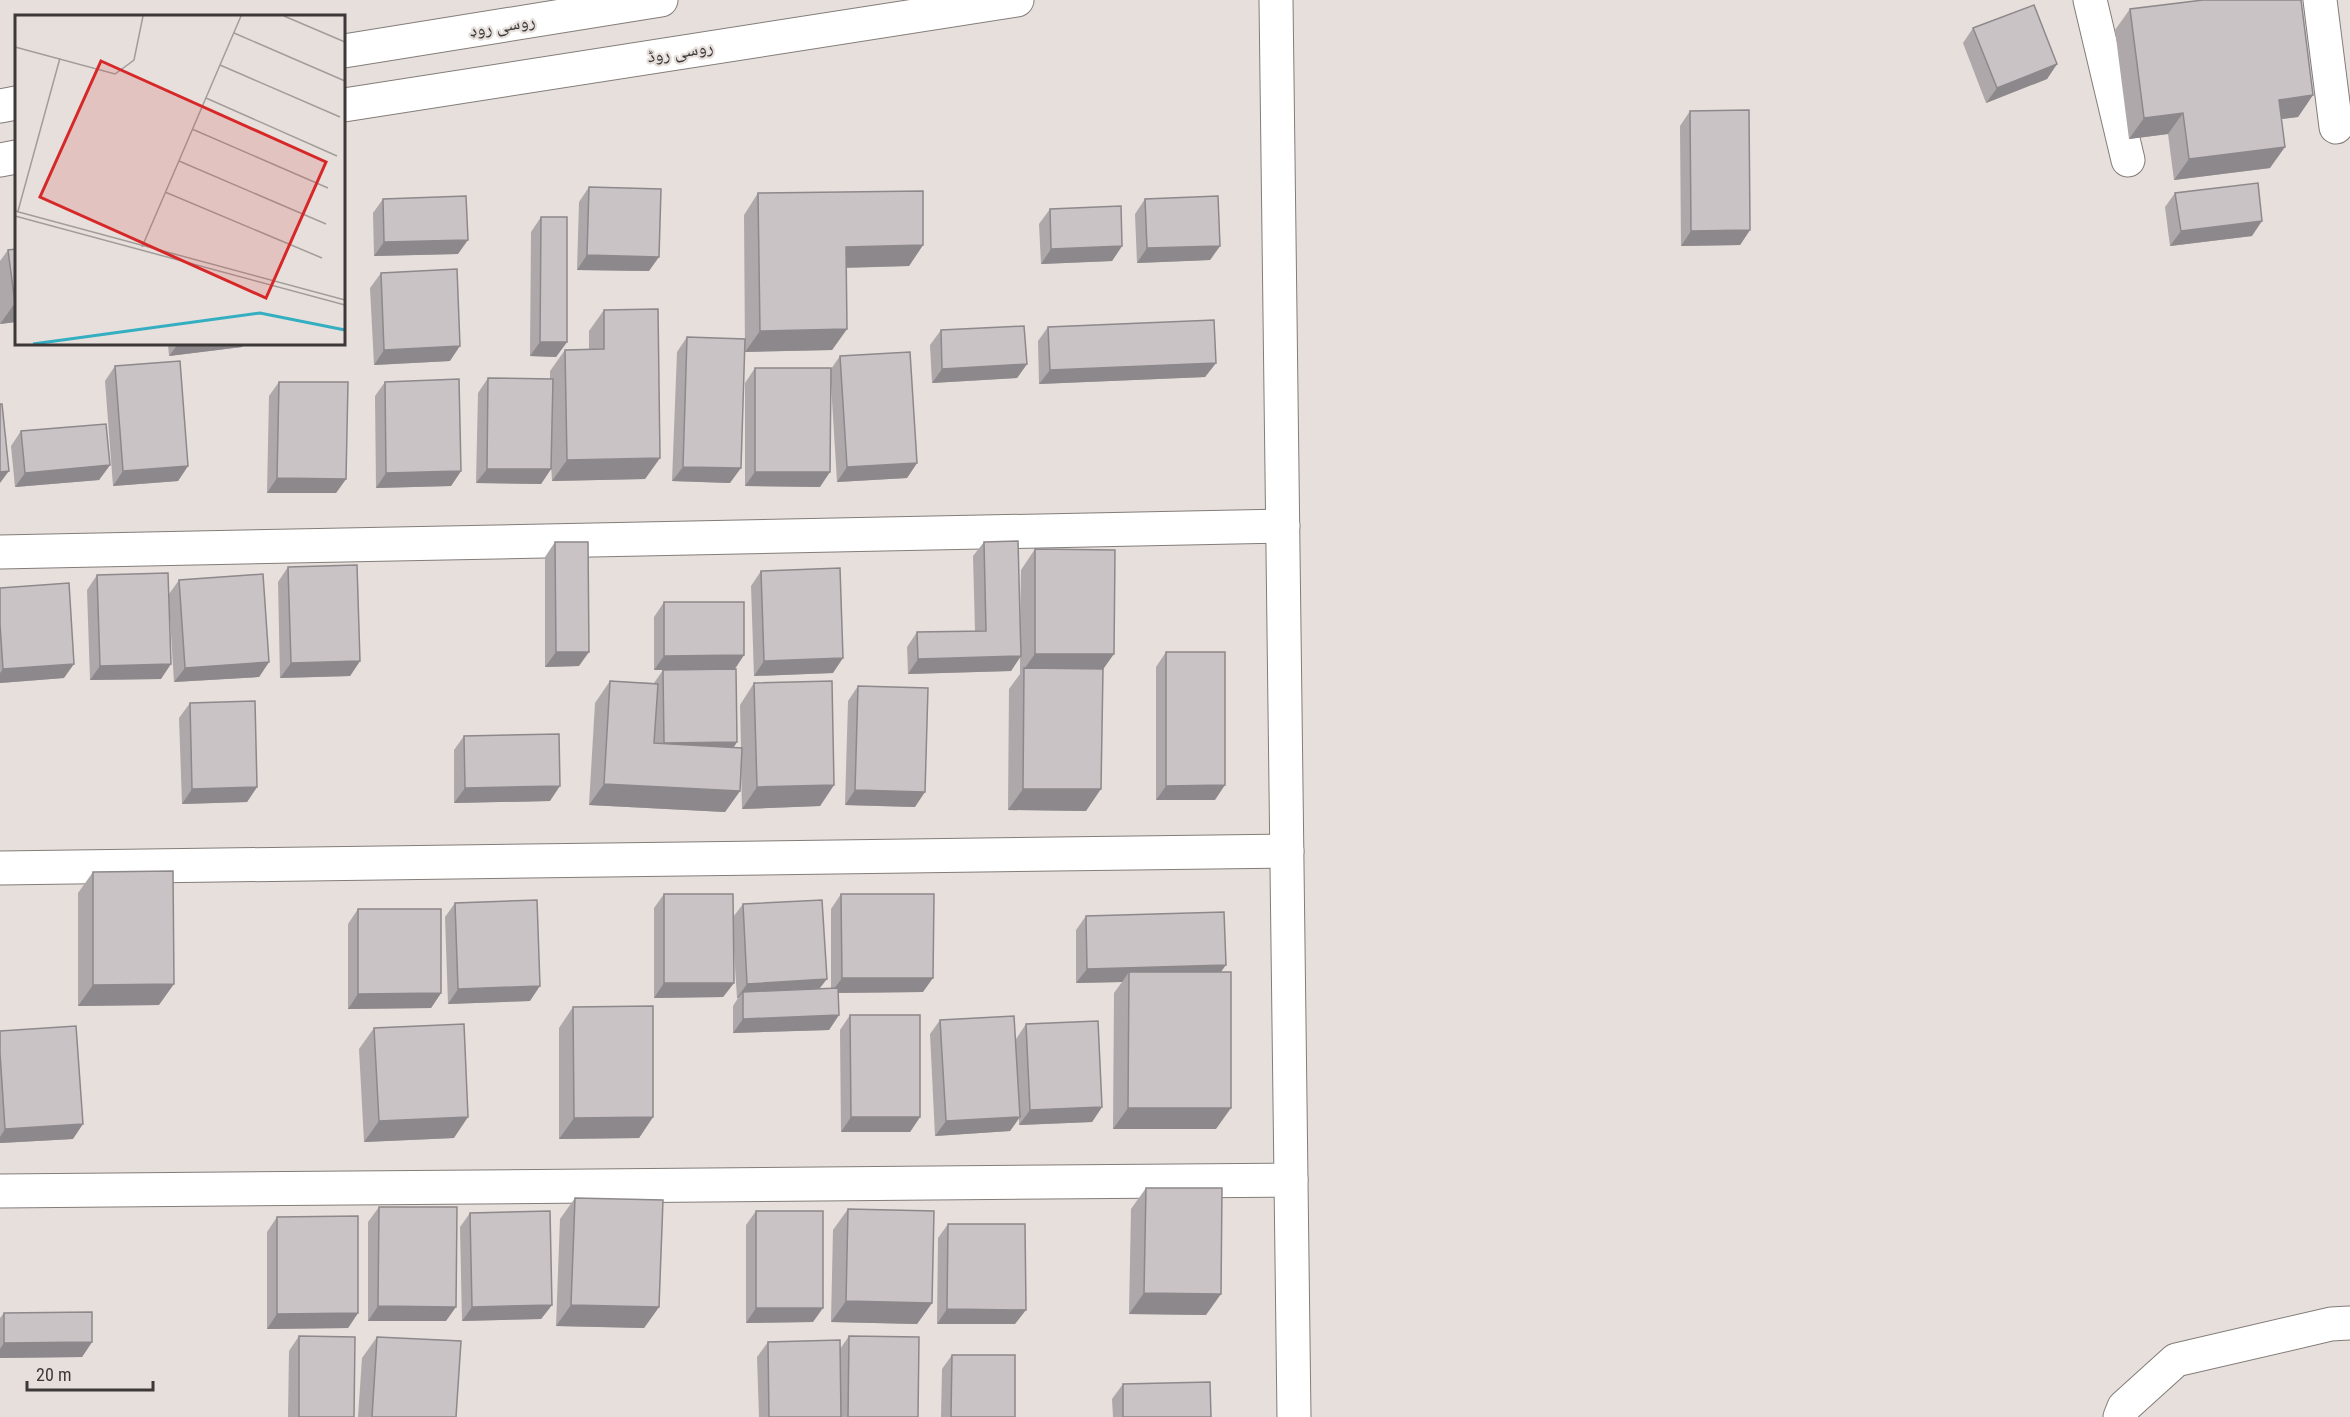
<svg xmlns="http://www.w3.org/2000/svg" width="2350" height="1417" font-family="'Roboto Condensed','Noto Naskh Arabic',sans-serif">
	<rect width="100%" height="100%" fill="#e6dfdb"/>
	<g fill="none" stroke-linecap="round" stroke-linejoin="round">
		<g stroke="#837d79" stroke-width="35">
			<g id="minor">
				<polyline points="1276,0 1294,1417"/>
				<polyline points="2090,0 2128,160"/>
				<polyline points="2320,0 2336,127"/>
				<polyline points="0,552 1283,526"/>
				<polyline points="0,868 1287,851"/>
				<polyline points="0,1191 1291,1180"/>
				<polyline points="2120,1417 2124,1407 2176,1360 2331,1324 2350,1323"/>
			</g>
		</g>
		<g stroke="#837d79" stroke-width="35">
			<g id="major">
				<polyline points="344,51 661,0"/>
				<polyline points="344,105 1017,0"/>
				<polyline points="0,106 16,103"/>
				<polyline points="0,160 16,157"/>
			</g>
		</g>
		<use href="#minor" stroke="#fff" stroke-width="33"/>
		<use href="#major" stroke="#fff" stroke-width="33"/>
	</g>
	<g fill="#aea8aa">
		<polygon points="2130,9 2313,95 2298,117 2281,119 2270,168 2174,180 2168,134 2129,139 2115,30"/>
		<polygon points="1973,28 2057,64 2047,79 1986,103 1963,43"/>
		<polygon points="1690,111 1750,230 1740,245 1681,246 1680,126"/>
		<polygon points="589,187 649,271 577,270 579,202"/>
		<polygon points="758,193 923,245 909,266 846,268 847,329 832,350 745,352 744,215"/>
		<polygon points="2175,193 2252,236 2170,246 2165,207"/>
		<polygon points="383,199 458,254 374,256 373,213"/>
		<polygon points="1145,199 1220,246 1210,260 1137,263 1135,214"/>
		<polygon points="1050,209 1122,246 1112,261 1041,264 1039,224"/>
		<polygon points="541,217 567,342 556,357 530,356 531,232"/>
		<polygon points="16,249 16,322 0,324 0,261 8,250"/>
		<polygon points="381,273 450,361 374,365 370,288"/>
		<polygon points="604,310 660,458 645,479 552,481 551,464 551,469 541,484 476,483 478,393 488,378 550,379 550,371 565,350 589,349 589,331"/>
		<polygon points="1048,327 1216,363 1205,377 1039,384 1038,341"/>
		<polygon points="941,330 1027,364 1017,378 932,383 930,345"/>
		<polygon points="687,337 730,483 672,481 677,352"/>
		<polygon points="168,344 244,344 242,347 169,356"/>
		<polygon points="840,356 917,463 907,478 837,482 831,384 820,487 745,486 745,383 755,368 831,369"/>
		<polygon points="115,366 188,466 178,481 113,486 105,381"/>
		<polygon points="279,382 346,479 336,493 267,493 269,396"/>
		<polygon points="385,382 461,471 451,486 376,488 375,396"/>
		<polygon points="21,431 110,465 99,480 15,487 11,446"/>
		<polygon points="555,542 579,666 545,667 545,557"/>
		<polygon points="984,542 1020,635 1021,570 1035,549 1103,670 1086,811 1008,810 1009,689 1020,674 1020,657 1011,671 908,674 907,647 917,632 975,631 973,556"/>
		<polygon points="288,567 360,661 350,676 280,678 278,582"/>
		<polygon points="761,571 833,673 754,676 751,586"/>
		<polygon points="97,575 169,594 179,580 269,662 259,677 174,682 169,602 161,679 90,680 87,590"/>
		<polygon points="0,588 64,678 0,683"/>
		<polygon points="664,602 744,655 735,669 737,742 734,747 741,748 740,705 754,683 834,785 820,806 742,809 741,764 740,791 725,812 589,805 595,703 610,681 654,683 663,670 654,670 654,617"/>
		<polygon points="1166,652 1215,800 1156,800 1156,667"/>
		<polygon points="858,686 915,807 845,805 848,701"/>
		<polygon points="190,703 257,787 247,802 182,804 179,718"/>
		<polygon points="464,736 550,801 454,803 454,750"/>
		<polygon points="93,872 159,1005 78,1006 78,893"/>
		<polygon points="664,894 733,917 743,904 820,989 831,988 831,909 841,894 923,992 838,993 839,1015 829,1030 733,1033 733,1006 738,998 737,998 733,936 734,983 723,997 654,998 654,908"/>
		<polygon points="455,903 530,1001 448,1004 445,917"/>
		<polygon points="358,909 441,993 431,1008 348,1009 348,924"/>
		<polygon points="1086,916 1221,972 1216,1129 1113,1129 1114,993 1122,982 1076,983 1076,930"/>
		<polygon points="573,1007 653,1117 639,1138 559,1139 559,1028"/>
		<polygon points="850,1015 920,1117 910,1132 841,1132 840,1030"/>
		<polygon points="940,1020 1016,1039 1026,1024 1102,1107 1092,1122 1019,1125 1019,1118 1010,1131 935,1136 930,1034"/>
		<polygon points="374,1028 454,1138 364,1142 359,1049"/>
		<polygon points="0,1031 73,1139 0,1143"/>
		<polygon points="1146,1188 1206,1315 1129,1314 1131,1209"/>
		<polygon points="575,1198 659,1307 644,1328 556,1326 560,1219"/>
		<polygon points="379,1207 446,1321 368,1321 368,1222"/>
		<polygon points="848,1209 932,1303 917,1324 831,1322 833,1230"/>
		<polygon points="756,1211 813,1322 746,1323 746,1225"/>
		<polygon points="470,1213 552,1305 541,1319 462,1321 460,1227"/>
		<polygon points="277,1217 358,1313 348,1328 267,1329 267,1232"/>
		<polygon points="948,1224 1015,1324 937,1324 938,1238"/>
		<polygon points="4,1313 92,1342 82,1357 0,1358 0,1318"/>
		<polygon points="299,1336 354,1417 288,1417 289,1351"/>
		<polygon points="849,1336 918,1417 759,1417 757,1357 768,1342 840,1349"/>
		<polygon points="377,1337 456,1417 358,1417 362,1358"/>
		<polygon points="952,1355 1015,1417 941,1417 942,1369"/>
		<polygon points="1123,1384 1211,1417 1113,1417 1112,1399"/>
	</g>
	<g fill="#8d888b">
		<polygon points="2057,64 2047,79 1986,103 1997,88"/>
		<polygon points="2313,95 2298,117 2264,121 2279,100"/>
		<polygon points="2183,113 2168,134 2129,139 2144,118"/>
		<polygon points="2285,147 2270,168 2174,180 2189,159"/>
		<polygon points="2262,221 2252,236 2170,246 2181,231"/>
		<polygon points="1750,230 1740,245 1681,246 1691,231"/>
		<polygon points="468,240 458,254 374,256 384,242"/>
		<polygon points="923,245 909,266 831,268 846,247"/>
		<polygon points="1122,246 1112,261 1041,264 1051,249"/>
		<polygon points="1220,246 1210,260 1137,263 1147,248"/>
		<polygon points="587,255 659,257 649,271 577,270"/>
		<polygon points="15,303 16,303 16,322 0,324"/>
		<polygon points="847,329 832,350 745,352 760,331"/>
		<polygon points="540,342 567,342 556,357 530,356"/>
		<polygon points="178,344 244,344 242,347 169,356"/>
		<polygon points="460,346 450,361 374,365 384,350"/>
		<polygon points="1216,363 1205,377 1039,384 1050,370"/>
		<polygon points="1027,364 1017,378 932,383 942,369"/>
		<polygon points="660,458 645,479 552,481 567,460"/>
		<polygon points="917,463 907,478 837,482 847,467"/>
		<polygon points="110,465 99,480 15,487 25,473"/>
		<polygon points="188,466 178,481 113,486 123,471"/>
		<polygon points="683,467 741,468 730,483 672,481"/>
		<polygon points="487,469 551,469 541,484 476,483"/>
		<polygon points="9,471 0,483 0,472"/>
		<polygon points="461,471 451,486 376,488 386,473"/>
		<polygon points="755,472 830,472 820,487 745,486"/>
		<polygon points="277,478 346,479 336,493 267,493"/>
		<polygon points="556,652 589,652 579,666 545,667"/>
		<polygon points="1035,654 1114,654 1099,675 1024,669"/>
		<polygon points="744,655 734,670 654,670 664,656"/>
		<polygon points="1021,656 1011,671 908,674 918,659"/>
		<polygon points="843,658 833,673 754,676 764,661"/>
		<polygon points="360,661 350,676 280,678 291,663"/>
		<polygon points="269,662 259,677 174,682 185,668"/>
		<polygon points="74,664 64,678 0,683 0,673 3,669"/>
		<polygon points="171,664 161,679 90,680 100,666"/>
		<polygon points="737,742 727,757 664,743"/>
		<polygon points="604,784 740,791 725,812 589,805"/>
		<polygon points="834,785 820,806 742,809 757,787"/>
		<polygon points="1225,785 1215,800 1156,800 1166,786"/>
		<polygon points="560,786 550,801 454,803 465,788"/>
		<polygon points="257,787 247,802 182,804 192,789"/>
		<polygon points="1023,789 1101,789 1086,811 1008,810"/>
		<polygon points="855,790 925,792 915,807 845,805"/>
		<polygon points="1226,965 1215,980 1129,972 1122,982 1076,983 1087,969"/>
		<polygon points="842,978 933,978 923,992 831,993"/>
		<polygon points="827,979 816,993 743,992 738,998 737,998 747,984"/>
		<polygon points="664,983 734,983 723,997 654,998"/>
		<polygon points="174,984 159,1005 78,1006 93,985"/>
		<polygon points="540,986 530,1001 448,1004 458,989"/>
		<polygon points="441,993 431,1008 348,1009 358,994"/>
		<polygon points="839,1015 829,1030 733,1033 743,1019"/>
		<polygon points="1102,1107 1092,1122 1019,1125 1030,1110"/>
		<polygon points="1128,1108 1231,1108 1216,1129 1113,1129"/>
		<polygon points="468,1117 454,1138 364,1142 379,1121"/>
		<polygon points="653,1117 639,1138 559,1139 574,1118"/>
		<polygon points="851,1117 920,1117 910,1132 841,1132"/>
		<polygon points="1020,1117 1010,1131 935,1136 946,1121"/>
		<polygon points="83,1124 73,1139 0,1143 0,1137 5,1129"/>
		<polygon points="1144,1293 1221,1294 1206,1315 1129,1314"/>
		<polygon points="846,1301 932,1303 917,1324 831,1322"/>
		<polygon points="552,1305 541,1319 462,1321 472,1307"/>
		<polygon points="571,1305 659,1307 644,1328 556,1326"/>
		<polygon points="378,1306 456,1307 446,1321 368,1321"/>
		<polygon points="756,1308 823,1308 813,1322 746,1323"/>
		<polygon points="947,1309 1026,1310 1015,1324 937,1324"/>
		<polygon points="358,1313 348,1328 267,1329 277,1314"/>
		<polygon points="92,1342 82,1357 0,1358 0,1349 4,1343"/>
	</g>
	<g fill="#cac3c6" stroke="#8d888b" stroke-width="1.5">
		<polygon points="2203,0 2301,0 2313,95 2279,100 2285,147 2189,159 2183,113 2144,118 2130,9"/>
		<polygon points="2034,5 2057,64 1997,88 1973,28"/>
		<polygon points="1749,110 1750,230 1691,231 1690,111"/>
		<polygon points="2258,183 2262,221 2181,231 2175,193"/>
		<polygon points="589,187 661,189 659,257 587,255"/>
		<polygon points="923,191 923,245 846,247 847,329 760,331 758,193"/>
		<polygon points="466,196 468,240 384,242 383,199"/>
		<polygon points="1218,196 1220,246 1147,248 1145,199"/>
		<polygon points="1121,206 1122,246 1051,249 1050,209"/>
		<polygon points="541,217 567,217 567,342 540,342"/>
		<polygon points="16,249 16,303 15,303 8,250"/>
		<polygon points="457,269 460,346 384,350 381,273"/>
		<polygon points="658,309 660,458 567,460 565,350 604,349 604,310"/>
		<polygon points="1214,320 1216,363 1050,370 1048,327"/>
		<polygon points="1024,326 1027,364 942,369 941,330"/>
		<polygon points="687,337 745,339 741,468 683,467"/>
		<polygon points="910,352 917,463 847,467 840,356"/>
		<polygon points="180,361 188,466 123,471 115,366"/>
		<polygon points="755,368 831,368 830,472 755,472"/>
		<polygon points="488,378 553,379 551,469 487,469"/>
		<polygon points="459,379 461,471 386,473 385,382"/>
		<polygon points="279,382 348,382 346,479 277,478"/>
		<polygon points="0,404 2,404 9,471 0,472"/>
		<polygon points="106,424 110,465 25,473 21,431"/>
		<polygon points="1018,541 1021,656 918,659 917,632 986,631 984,542"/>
		<polygon points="555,542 588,542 589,652 556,652"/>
		<polygon points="1035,549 1115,550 1114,654 1035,654"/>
		<polygon points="357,565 360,661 291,663 288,567"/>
		<polygon points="840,568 843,658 764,661 761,571"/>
		<polygon points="168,573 171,664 100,666 97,575"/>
		<polygon points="263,574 269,662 185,668 179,580"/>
		<polygon points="69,583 74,664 3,669 0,624 0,588"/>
		<polygon points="664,602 744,602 744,655 664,656"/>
		<polygon points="1166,652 1225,652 1225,785 1166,786"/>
		<polygon points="1024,668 1103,669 1101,789 1023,789"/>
		<polygon points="736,669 737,742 664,743 663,670"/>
		<polygon points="610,681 658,684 654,743 742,748 740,791 604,784"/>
		<polygon points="832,681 834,785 757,787 754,683"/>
		<polygon points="858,686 928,688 925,792 855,790"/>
		<polygon points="255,701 257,787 192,789 190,703"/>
		<polygon points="559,734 560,786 465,788 464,736"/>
		<polygon points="173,871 174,984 93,985 93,872"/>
		<polygon points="664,894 733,894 734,983 664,983"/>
		<polygon points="841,894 934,894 933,978 842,978"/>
		<polygon points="537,900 540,986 458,989 455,903"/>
		<polygon points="822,900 827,979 747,984 743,904"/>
		<polygon points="358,909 441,909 441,993 358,994"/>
		<polygon points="1224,912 1226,965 1087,969 1086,916"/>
		<polygon points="1129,972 1231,972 1231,1108 1128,1108"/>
		<polygon points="838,988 839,1015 743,1019 743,992"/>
		<polygon points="653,1006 653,1117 574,1118 573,1007"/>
		<polygon points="850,1015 920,1015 920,1117 851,1117"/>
		<polygon points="1014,1016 1020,1117 946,1121 940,1020"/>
		<polygon points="1098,1021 1102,1107 1030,1110 1026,1024"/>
		<polygon points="464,1024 468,1117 379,1121 374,1028"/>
		<polygon points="76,1026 83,1124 5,1129 0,1053 0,1031"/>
		<polygon points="1146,1188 1222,1188 1221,1294 1144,1293"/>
		<polygon points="575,1198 663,1200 659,1307 571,1305"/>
		<polygon points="379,1207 457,1207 456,1307 378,1306"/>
		<polygon points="848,1209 934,1211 932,1303 846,1301"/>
		<polygon points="550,1211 552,1305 472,1307 470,1213"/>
		<rect x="756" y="1211" width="67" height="97"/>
		<polygon points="358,1216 358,1313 277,1314 277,1217"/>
		<polygon points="948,1224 1025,1224 1026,1310 947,1309"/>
		<polygon points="92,1312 92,1342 4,1343 4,1313"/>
		<polygon points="299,1336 355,1337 354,1417 299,1417"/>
		<polygon points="849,1336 919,1337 918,1417 848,1417"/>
		<polygon points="377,1337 461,1341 456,1417 372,1417"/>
		<polygon points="840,1340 841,1417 769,1417 768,1342"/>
		<polygon points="952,1355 1015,1355 1015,1417 951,1417"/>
		<polygon points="1210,1382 1211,1417 1123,1417 1123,1384"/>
	</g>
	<g text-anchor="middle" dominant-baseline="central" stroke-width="4.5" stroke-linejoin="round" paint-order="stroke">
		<g font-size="18" fill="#3c3938" stroke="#e6dfdb">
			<text transform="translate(502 25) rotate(-9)">روسی روډ</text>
			<text transform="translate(680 51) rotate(-9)">روسی روڈ</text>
		</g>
	</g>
	<g transform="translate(15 15)">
		<rect width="330" height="330" fill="#e6dfdb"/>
		<path fill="none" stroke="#34aec1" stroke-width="3" d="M18,329L245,298L330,315"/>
		<path fill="none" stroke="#a29d9a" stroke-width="1.5" d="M269,1L330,27M219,18L330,66M0,32L100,59L119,45L128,1M205,50L325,102M191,83L322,141M177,114L313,173M164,146L311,209M150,177L307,243M0,196L330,285M3,196L45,43M0,201L330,290M127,232L226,1"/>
		<path fill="#d62828" fill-opacity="0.15" stroke="#d62828" stroke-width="3" d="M86,46L311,147L251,283L25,182Z"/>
		<rect width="330" height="330" fill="none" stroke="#3c3938" stroke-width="3"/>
	</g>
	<path d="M27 1381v9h126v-9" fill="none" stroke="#3c3938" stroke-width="3"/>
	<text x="36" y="1381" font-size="18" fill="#3c3938" stroke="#e6dfdb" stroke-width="4.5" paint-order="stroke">20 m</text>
</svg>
